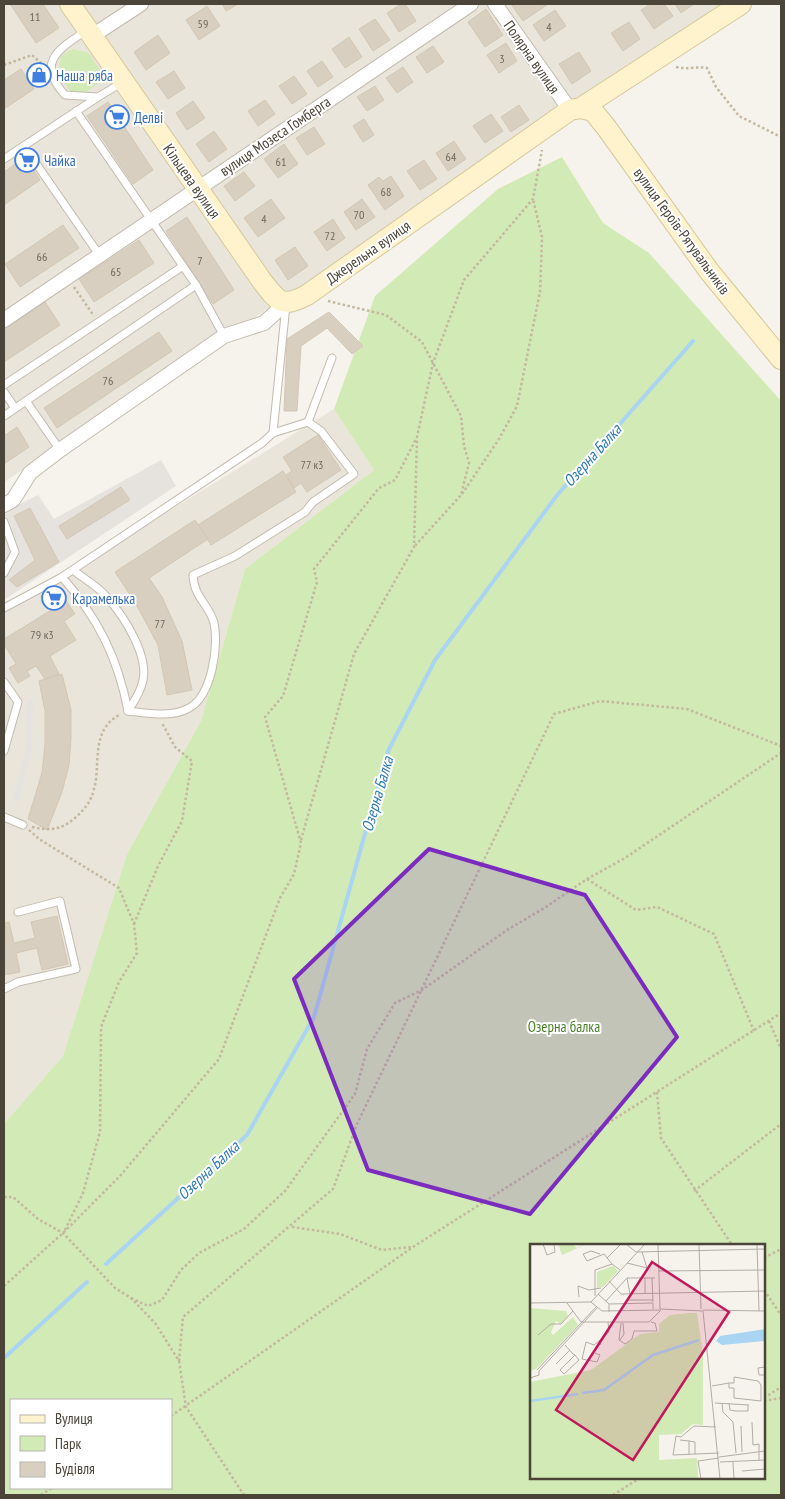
<svg xmlns="http://www.w3.org/2000/svg" width="785" height="1499" font-family="'PT Sans Narrow',sans-serif">
	<rect width="100%" height="100%" fill="#f6f3ec"/>
	<g fill="#eae5da">
		<polygon points="4,4 732,4 4,482"/>
		<polygon points="334,409 374,470 245,569 201,721 127,854 63,1056 4,1124 4,613"/>
	</g>
	<polygon fill="#e6e2dd" points="161,460 176,486 4,600 4,512 38,495 54,519"/>
	<g fill="#d2eab5" fill-rule="evenodd">
		<polygon points="72,49 89,53 101,72 98,83 85,93 71,93 58,72 61,56"/>
		<path d="M562,157L603,223L649,253L781,401V1495H4V1124L63,1056L127,854L201,721L245,569L374,470L334,409L375,296L498,189ZM531,1245H764V1478H531ZM11,1400H171V1488H11Z"/>
	</g>
	<polygon fill="#e5e3e0" points="27,699 33,699 32,751 18,803 12,801 25,751"/>
	<g fill="none" stroke-linecap="round" stroke-linejoin="round">
		<g stroke="#a9d4f2" stroke-width="4">
			<polyline points="106,1264 247,1135 314,1017 388,751 435,660 558,494 693,341"/>
			<polyline points="4,1358 87,1282"/>
		</g>
	</g>
	<g fill="#d8cfc1" stroke="#d3c7b4">
		<polygon points="10,4 43,4 59,28 36,43"/>
		<polygon points="222,4 238,4 226,11"/>
		<polygon points="401,4 405,4 416,21 399,32 387,13"/>
		<polygon points="511,4 546,4 547,5 523,21"/>
		<polygon points="651,4 664,4 673,16 654,29 641,10"/>
		<polygon points="675,4 694,4 681,13"/>
		<polygon points="207,6 220,26 199,40 186,20"/>
		<polygon points="486,9 503,35 485,47 468,22"/>
		<polygon points="555,10 566,26 544,41 533,25"/>
		<polygon points="375,19 390,40 373,51 359,29"/>
		<polygon points="629,22 640,39 623,51 611,33"/>
		<polygon points="158,35 170,53 146,70 134,52"/>
		<polygon points="349,37 362,57 345,68 332,49"/>
		<polygon points="506,43 517,61 499,73 487,55"/>
		<polygon points="433,46 444,62 427,73 416,57"/>
		<polygon points="579,52 591,71 572,84 559,64"/>
		<polygon points="322,61 333,77 318,87 307,71"/>
		<polygon points="403,67 413,82 397,93 386,78"/>
		<polygon points="39,68 46,78 40,82 33,72"/>
		<polygon points="21,69 34,89 4,109 4,80"/>
		<polygon points="174,71 185,88 168,99 156,82"/>
		<polygon points="294,76 307,94 292,104 279,86"/>
		<polygon points="375,86 384,100 367,111 357,97"/>
		<polygon points="265,100 275,114 258,126 248,111"/>
		<polygon points="193,101 205,118 187,130 176,113"/>
		<polygon points="108,102 153,170 133,184 87,116"/>
		<polygon points="519,105 529,120 511,132 501,117"/>
		<polygon points="491,114 503,131 485,143 473,126"/>
		<polygon points="364,119 374,135 363,142 353,126"/>
		<polygon points="314,127 325,144 307,155 296,138"/>
		<polygon points="214,131 227,149 209,162 196,144"/>
		<polygon points="454,141 466,159 448,171 436,153"/>
		<polygon points="284,144 298,164 278,178 264,159"/>
		<polygon points="25,157 40,180 4,205 4,172"/>
		<polygon points="424,160 437,179 420,190 407,171"/>
		<polygon points="244,172 255,186 235,201 224,186"/>
		<polygon points="391,176 404,196 385,210 368,185 379,177 383,181"/>
		<polygon points="271,199 285,218 258,237 244,218"/>
		<polygon points="362,199 375,217 356,230 344,212"/>
		<polygon points="187,217 234,290 213,304 166,231"/>
		<polygon points="333,219 345,238 327,251 314,232"/>
		<polygon points="63,225 79,248 20,287 5,264"/>
		<polygon points="139,240 154,263 94,302 79,279"/>
		<polygon points="295,247 308,266 288,280 275,260"/>
		<polygon points="45,302 60,325 4,362 4,329"/>
		<polygon points="329,312 363,346 352,354 327,328 301,346 297,411 284,411 287,339"/>
		<polygon points="159,332 172,351 57,428 44,408"/>
		<polygon points="17,427 29,447 4,464 4,436"/>
		<polygon points="318,435 341,470 307,492 301,483 294,488 286,475 292,471 283,457"/>
		<polygon points="283,471 296,492 211,545 198,525"/>
		<polygon points="121,487 130,500 67,539 59,526"/>
		<polygon points="30,508 59,562 17,587 9,580 35,560 14,516"/>
		<polygon points="195,520 208,539 149,578 162,597 182,641 192,690 167,695 158,645 136,604 115,572"/>
		<polygon points="61,593 75,614 64,621 76,640 50,656 59,674 45,679 36,666 27,671 30,676 18,683 9,668 16,664 4,644 4,639 53,609 48,601"/>
		<polygon points="62,674 71,710 71,739 69,765 62,792 47,830 28,819 42,773 45,744 45,711 39,681"/>
		<polygon points="57,916 68,964 42,970 37,948 16,953 20,972 4,975 4,923 9,922 14,943 35,938 31,922"/>
	</g>
	<g fill="none" stroke-linecap="round" stroke-linejoin="round">
		<g stroke="#c2bbae" stroke-width="9">
			<g id="lane">
				<path d="M87,30C59,49 35,62 65,95L98,97L123,82"/>
				<polyline points="76,111 196,285"/>
				<polyline points="24,146 100,256"/>
				<polyline points="4,159 98,97"/>
				<polyline points="4,385 183,266"/>
				<polyline points="4,392 15,408"/>
				<polyline points="26,401 60,450"/>
				<polyline points="4,416 196,285 224,336"/>
				<polyline points="308,422 332,358"/>
				<polyline points="4,522 15,552 4,573"/>
				<path d="M73,570C83,578 97,586 106,596C123,615 151,657 142,684C140,693 133,703 128,711"/>
				<path d="M62,577C98,618 118,658 128,711C147,713 172,718 189,708C212,696 219,645 214,623C209,604 194,598 193,575L235,556L305,512L313,502L354,474L321,431L308,422L273,433"/>
				<polyline points="4,608 62,577 262,443 273,433 286,305"/>
				<polyline points="4,682 18,702 4,751"/>
				<polyline points="4,817 23,825"/>
				<polyline points="4,989 18,982 76,969 60,901 18,912"/>
			</g>
		</g>
		<g stroke="#c2bbae" stroke-width="16">
			<g id="street">
				<polyline points="495,4 570,110"/>
				<polyline points="92,36 141,4"/>
				<polyline points="4,320 471,4"/>
				<polyline points="4,505 13,500 30,473 60,450 224,336 264,323 286,303"/>
			</g>
		</g>
		<g stroke="#d6c79b" stroke-width="22">
			<g id="secondary">
				<path d="M70,4L262,281C278,302 282,308 307,295L570,110L581,108L741,4"/>
				<polyline points="581,108 593,111 606,127 709,271 781,359"/>
			</g>
		</g>
		<g stroke="#c4b79f" stroke-width="2.5" stroke-dasharray="2.5 2.5" stroke-linecap="butt">
			<polyline points="4,65 32,55 42,64"/>
			<path d="M676,67C687,70 696,66 707,68L716,87L739,116L781,137"/>
			<polyline points="74,287 94,316"/>
			<polyline points="328,301 386,315 422,342 461,416 464,446 469,463 461,495 414,547"/>
			<polyline points="462,494 499,439 517,406 540,292 542,237 533,199"/>
			<path d="M32,827C49,831 61,830 75,818C84,810 91,802 94,789C101,765 90,731 119,715"/>
			<polyline points="29,830 39,839 119,888 134,924 137,953 119,982 101,1027 100,1132 83,1193 65,1230"/>
			<polyline points="301,840 354,654 414,547 417,439"/>
			<polyline points="587,879 636,910 657,907 714,934 754,1031"/>
			<polyline points="134,924 158,866 182,821 192,761 175,747 162,723"/>
			<polyline points="769,1021 781,1049"/>
			<polyline points="657,1092 661,1138 732,1245"/>
			<polyline points="694,1191 781,1124"/>
			<polyline points="4,1197 13,1197 38,1219 63,1233 115,1288 131,1298 155,1323 179,1361 186,1407 244,1495"/>
			<polyline points="292,1227 340,1234 382,1250 411,1247"/>
			<polyline points="764,1258 781,1249"/>
			<polyline points="4,1286 63,1233 120,1176 219,1059 280,898 294,874 301,843 265,717 283,696 317,582 314,569 379,488 395,480 417,437 433,363 464,280 533,199 542,150"/>
			<polyline points="764,1290 781,1315"/>
			<polyline points="131,1298 148,1306 162,1300 181,1270 199,1253 244,1229 285,1191 355,1094 367,1049 395,1003 422,990 507,930 546,907 587,879 625,858 781,753"/>
			<polyline points="179,1361 183,1317 333,1189 357,1124 554,714 600,701 687,709 781,746"/>
			<polyline points="764,1398 781,1387"/>
			<polyline points="764,1401 781,1398"/>
			<polyline points="171,1416 413,1247 781,1013"/>
			<polyline points="41,1495 52,1488"/>
			<polyline points="613,1495 640,1478"/>
		</g>
		<use href="#lane" stroke="#fff" stroke-width="7"/>
		<use href="#street" stroke="#fff" stroke-width="14"/>
		<use href="#secondary" stroke="#fff3cd" stroke-width="20"/>
	</g>
	<path fill="#7b2cbf" fill-opacity="0.2" stroke="#7b2cbf" stroke-width="4" stroke-linejoin="round" d="M429,849L585,895L677,1037L530,1214L368,1170L294,979Z"/>
	<defs>
		<g id="shop-ring" transform="scale(1.25)"><circle r="9.5" fill="#fff" stroke="#3f7fe0" stroke-width="1.5"/><path d="M-5-2.5h2.3a2.7 3.5 0 0 1 5.4 0H5L5.5 6h-11ZM-1.5-2.5h3a1.5 2.3 0 0 0-3 0Z" fill="#3f7fe0"/></g>
		<g id="supermarket-ring" transform="scale(1.25)"><circle r="9.5" fill="#fff" stroke="#3f7fe0" stroke-width="1.5"/><path d="M-6-5.5h2.5l.6 2H6L4.5 2H-2.5L-4.4-4H-6ZM-1.5 3.2a1.3 1.3 0 1 0 .1 0ZM3 3.2a1.3 1.3 0 1 0 .1 0Z" fill="#3f7fe0"/></g>
	</defs>
	<g fill-rule="evenodd">
		<use href="#shop-ring" x="39" y="75"/>
		<use href="#supermarket-ring" x="117" y="117"/>
		<use href="#supermarket-ring" x="27" y="160"/>
		<use href="#supermarket-ring" x="54" y="598"/>
	</g>
	<g text-anchor="middle" dominant-baseline="central" stroke-width="4" stroke-linejoin="round" paint-order="stroke">
		<g font-size="12" fill="#6e675b">
			<text x="35" y="16">11</text>
			<text x="203" y="23">59</text>
			<text x="549" y="26">4</text>
			<text x="502" y="58">3</text>
			<text x="451" y="156">64</text>
			<text x="281" y="161">61</text>
			<text x="386" y="191">68</text>
			<text x="359" y="214">70</text>
			<text x="264" y="218">4</text>
			<text x="330" y="235">72</text>
			<text x="42" y="256">66</text>
			<text x="200" y="260">7</text>
			<text x="116" y="271">65</text>
			<text x="108" y="380">76</text>
			<text x="312" y="464">77 к3</text>
			<text x="160" y="623">77</text>
			<text x="42" y="634">79 к3</text>
		</g>
		<g font-size="15" fill="#4b4439" stroke="#fff">
			<text transform="translate(532 57) rotate(55)">Полярна вулиця</text>
			<text transform="translate(275 136) rotate(-34)">вулиця Мозеса Гомберга</text>
			<text transform="translate(192 181) rotate(55)">Кільцева вулиця</text>
			<text transform="translate(682 231) rotate(54)">вулиця Героїв-Рятувальників</text>
			<text transform="translate(368 252) rotate(-35)">Джерельна вулиця</text>
		</g>
		<g font-size="15" fill="#366cbe" stroke="#fff" text-anchor="start">
			<text x="56" y="75">Наша ряба</text>
			<text x="134" y="117">Делві</text>
			<text x="44" y="160">Чайка</text>
			<text x="72" y="598">Карамелька</text>
		</g>
		<g font-size="15" fill="#4a7f2a" stroke="#fff">
			<text x="564" y="1026">Озерна балка</text>
		</g>
		<g font-size="16" font-style="italic" fill="#2e7ab2" stroke="#fff">
			<text transform="translate(592 455) rotate(-48)">Озерна Балка</text>
			<text transform="translate(377 794) rotate(-74)">Озерна Балка</text>
			<text transform="translate(208 1170) rotate(-43)">Озерна Балка</text>
		</g>
	</g>
	<g transform="translate(530 1244)">
		<rect width="235" height="235" fill="#f6f3ec"/>
		<path d="M28,0H44L46,4L57,0L32,11ZM83,22L88,27L73,43L67,44V28ZM0,64L36,67L38,72L31,80L26,77L21,88L23,91L43,73L48,81L6,125L0,127ZM159,69H167L173,109V181L163,180L151,190L129,191V216L167,214L168,235H0V138L61,126L110,90L129,88V80L140,71Z" fill="#d2eab5"/>
		<path d="M235,85V97L192,101L186,97L190,92Z" fill="#a9d4f2"/>
		<path fill="none" stroke="#a9d4f2" stroke-width="2.5" d="M52,149L74,146L123,111L169,96M0,157L48,150"/>
		<path fill="none" stroke="#b2ada4" stroke-width="1" d="M13,0L17,11L25,8L24,0M96,0L106,8L235,5M128,0L130,65L173,67L190,235M169,0L171,65M227,0L229,67M70,10L61,7L53,10L57,17L74,10L82,20M77,14L91,0M97,19L117,24L112,8M129,27L235,26M97,34H125M115,34V50M122,34L123,58M79,37L91,50L235,47M68,50L79,60V68M65,52V26L82,20L90,26M49,53L48,42L59,46L71,44M97,56H123M76,57L97,34L100,50M61,58L115,0M61,58L72,67L130,66M0,59L61,58M37,59L51,78H119L131,66M79,60L123,59V65M173,66L235,67M91,79L89,96L95,100L102,95L104,87H127L125,79L121,78M8,91L21,80H31L43,67M90,96L94,90L93,79M35,101L43,110L45,111L49,116L34,130L30,126L45,111M71,101L69,97L79,88L78,78M52,115L56,98L64,101L69,97M52,115L67,118L70,111L65,109M26,120L40,106M235,123L228,124L229,131H235M7,126L66,63M0,134L9,131V127L67,64M182,142L199,139V144H204V154L231,157V141L228,137L204,133V139H199M185,159L219,161M192,159L193,168L203,178L206,209M199,159L200,166L206,167H218V161M222,178L223,201L229,200V217M211,182L212,208M186,183L164,182L151,193L146,192L143,211L189,209M150,196L159,197V210M159,197L165,198V210M189,213L235,207M190,218L235,216M203,218L204,235M212,227L235,225M171,235L168,217L189,214"/>
		<path fill="#c2185b" fill-opacity="0.15" stroke="#c2185b" stroke-width="2.5" d="M122,18L199,68L103,216L26,166Z"/>
		<rect width="235" height="235" fill="none" stroke="#4b4439" stroke-width="2.5"/>
	</g>
	<rect width="785" height="1499" fill="none" stroke="#4b4439" stroke-width="10"/>
	<rect x="10" y="1399" width="162" height="90" fill="#ffffff" stroke="#b7b4b0"/>
	<rect x="20" y="1415" width="25" height="8" fill="#fff3cd" stroke="#b7b4b0"/>
	<text x="55" y="1424" font-size="15" fill="#4b4439">Вулиця</text>
	<rect x="20" y="1436" width="25" height="15" fill="#d2eab5" stroke="#b7b4b0"/>
	<text x="55" y="1449" font-size="15" fill="#4b4439">Парк</text>
	<rect x="20" y="1462" width="25" height="15" fill="#d8cfc1" stroke="#b7b4b0"/>
	<text x="55" y="1474" font-size="15" fill="#4b4439">Будівля</text>
</svg>
